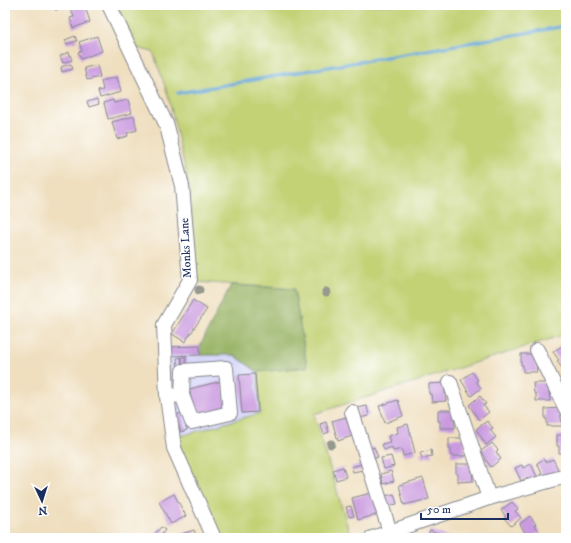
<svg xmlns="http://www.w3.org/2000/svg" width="571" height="543" font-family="'IM FELL DW Pica',serif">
	<rect width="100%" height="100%" fill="#fff"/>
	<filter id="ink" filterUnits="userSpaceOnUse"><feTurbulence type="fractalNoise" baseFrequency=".025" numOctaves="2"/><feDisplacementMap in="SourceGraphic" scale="8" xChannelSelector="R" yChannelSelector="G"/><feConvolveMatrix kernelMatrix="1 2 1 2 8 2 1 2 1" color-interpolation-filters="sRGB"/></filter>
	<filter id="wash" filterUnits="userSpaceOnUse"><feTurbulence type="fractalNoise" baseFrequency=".012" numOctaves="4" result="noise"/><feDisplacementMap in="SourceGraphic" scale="16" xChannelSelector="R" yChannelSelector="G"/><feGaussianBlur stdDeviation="0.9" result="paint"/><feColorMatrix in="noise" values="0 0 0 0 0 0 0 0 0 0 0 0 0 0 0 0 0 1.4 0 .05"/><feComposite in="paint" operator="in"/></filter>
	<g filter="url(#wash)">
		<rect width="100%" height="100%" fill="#efdfbf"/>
		<polygon fill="#d7d7f8" points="234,355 258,372 260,413 177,437 168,356"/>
		<polygon fill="#c2d274" stroke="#6e8069" points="117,5 566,5 566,334 314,414 351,538 220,538 180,448 177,437 260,413 258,372 307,367 294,289 197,282 189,186 168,95 153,52 137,48"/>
		<polygon fill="#99b466" stroke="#5a7262" points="231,285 294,289 307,367 258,372 234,355 200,355 200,346"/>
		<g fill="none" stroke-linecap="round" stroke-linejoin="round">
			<polyline stroke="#5fa3d4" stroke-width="3.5" points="178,93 566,26"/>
		</g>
		<g id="blocks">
			<g fill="#c99adf">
				<polygon points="5,5 14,5 5,12"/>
				<polygon points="85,6 90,22 73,28 70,18 74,17 71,10"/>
				<polygon points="75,36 77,41 67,44 65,40"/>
				<polygon points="97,36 102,51 81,59 78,52 82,51 79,42"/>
				<polygon points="69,52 72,60 63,63 60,56"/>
				<polygon points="71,64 73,69 62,72 61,67"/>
				<polygon points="97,65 100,77 87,80 84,68"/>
				<polygon points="117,77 121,92 100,98 98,91 103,90 101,81"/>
				<polygon points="97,99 99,104 89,107 87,102"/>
				<polygon points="113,100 114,103 128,100 132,113 108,119 104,103"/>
				<polygon points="134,116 137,130 127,133 128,136 117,139 112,122"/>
				<polygon points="193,300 207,309 185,342 172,334"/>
				<polygon points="566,343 566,364 562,368 557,361 559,360 553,352"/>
				<polygon points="200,346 200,355 168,356 168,347"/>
				<polygon points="521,354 535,354 537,372 523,372 523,365 521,365"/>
				<polygon points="181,357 182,368 178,368 177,358"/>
				<polygon points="182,357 186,357 186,367 182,368"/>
				<polygon points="472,372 478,380 476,381 481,388 471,396 461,380"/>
				<polygon points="255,374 258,412 242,413 239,375"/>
				<polygon points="222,381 228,407 195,415 189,389"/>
				<polygon points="444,383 446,401 432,402 431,394 429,394 429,384"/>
				<polygon points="533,383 548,383 550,401 536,401 536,394 534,393"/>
				<polygon points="480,396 486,404 483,405 489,412 479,420 469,405"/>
				<polygon points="398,400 403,416 385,423 379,406"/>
				<polygon points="367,406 369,416 359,418 357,408"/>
				<polygon points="560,408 562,426 547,426 547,419 545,419 545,409"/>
				<polygon points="438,410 453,410 455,428 440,428 440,421 438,421"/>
				<polygon points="182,413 187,430 181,432 175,415"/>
				<polygon points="346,417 352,436 338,441 332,421"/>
				<polygon points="487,421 493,428 490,430 496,437 486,445 476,429"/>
				<polygon points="326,422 329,432 324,434 320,424"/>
				<polygon points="408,424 415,453 403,456 402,449 393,451 392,447 384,450 382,444 390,442 388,436 398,433 397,427"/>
				<polygon points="557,435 566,435 566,453 559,453 559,446 557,446"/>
				<polygon points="449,438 464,438 466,456 451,456 451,449 449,449"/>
				<polygon points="492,443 498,450 496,452 501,459 491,467 485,459 486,458 481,451"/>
				<polygon points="374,447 378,457 372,459 369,449"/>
				<polygon points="431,450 432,456 422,458 420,453"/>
				<polygon points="391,456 394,466 384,469 381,458"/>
				<polygon points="544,459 546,462 553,459 559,471 550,475 549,473 543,476 537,463"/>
				<polygon points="362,464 363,470 353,472 351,467"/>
				<polygon points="456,464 471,464 473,481 458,482 458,474 456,474"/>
				<polygon points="531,464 537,477 528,481 527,478 521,481 515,468 522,465 523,468"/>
				<polygon points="343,467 346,477 336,480 333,470"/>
				<polygon points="391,471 394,481 383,484 381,474"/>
				<polygon points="423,478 429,499 404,505 399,485"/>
				<polygon points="375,492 382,513 358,520 352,498"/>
				<polygon points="174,494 186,516 171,524 159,502"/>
				<polygon points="394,494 397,504 387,506 384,496"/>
				<polygon points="512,502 518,509 515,511 521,518 511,526 504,518 506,517 501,510"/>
				<polygon points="351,506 354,516 349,517 346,507"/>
				<polygon points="530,516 536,524 534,525 540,532 532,538 528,538 520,524"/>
				<polygon points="161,527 165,530 159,538 151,538"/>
				<polygon points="194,530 197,538 179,538 178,535"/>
				<polygon points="430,530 450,538 427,538"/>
			</g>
		</g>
	</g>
	<g filter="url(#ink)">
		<use href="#blocks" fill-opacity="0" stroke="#85878e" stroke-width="1"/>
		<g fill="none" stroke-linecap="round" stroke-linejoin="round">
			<g stroke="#85878e" stroke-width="16">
				<g id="minor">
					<polyline points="109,5 167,126 182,186 190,280 164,325 167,396 174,448 214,538"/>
					<polyline points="537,350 566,409"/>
					<polyline points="450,382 489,498"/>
					<polyline points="167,396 182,395 192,422 230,413 226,368 183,371 182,395"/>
					<polyline points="352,412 390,532"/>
					<polyline points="372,538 489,498 566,476"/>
				</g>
			</g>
			<polyline stroke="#85878e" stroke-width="2" stroke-dasharray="3 3" stroke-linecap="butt" points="52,5 55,10 67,5"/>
			<use href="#minor" stroke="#fff" stroke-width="14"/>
		</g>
		<g fill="#96998e">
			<circle cx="199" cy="290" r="4.5"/>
			<circle cx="326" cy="292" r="4.5"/>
			<circle cx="331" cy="444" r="4.5"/>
		</g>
	</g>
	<g text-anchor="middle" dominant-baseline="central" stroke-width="3" stroke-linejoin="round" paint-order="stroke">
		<g font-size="12" fill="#1b2f5e" stroke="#fff">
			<text transform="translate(186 248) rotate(-93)">Monks Lane</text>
		</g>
	</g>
	<rect width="571" height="543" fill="none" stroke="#fff" stroke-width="20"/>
	<g transform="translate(42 501) rotate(176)" stroke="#ffffff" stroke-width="3" paint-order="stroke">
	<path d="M0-3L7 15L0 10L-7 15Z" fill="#1b2f5e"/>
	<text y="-6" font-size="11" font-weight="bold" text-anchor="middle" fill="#1b2f5e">N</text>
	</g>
	<path d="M421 513v6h87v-6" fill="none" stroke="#1b2f5e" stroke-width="2"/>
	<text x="427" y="513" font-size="12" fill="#1b2f5e" stroke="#ffffff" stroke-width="3" paint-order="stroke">50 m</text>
</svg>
